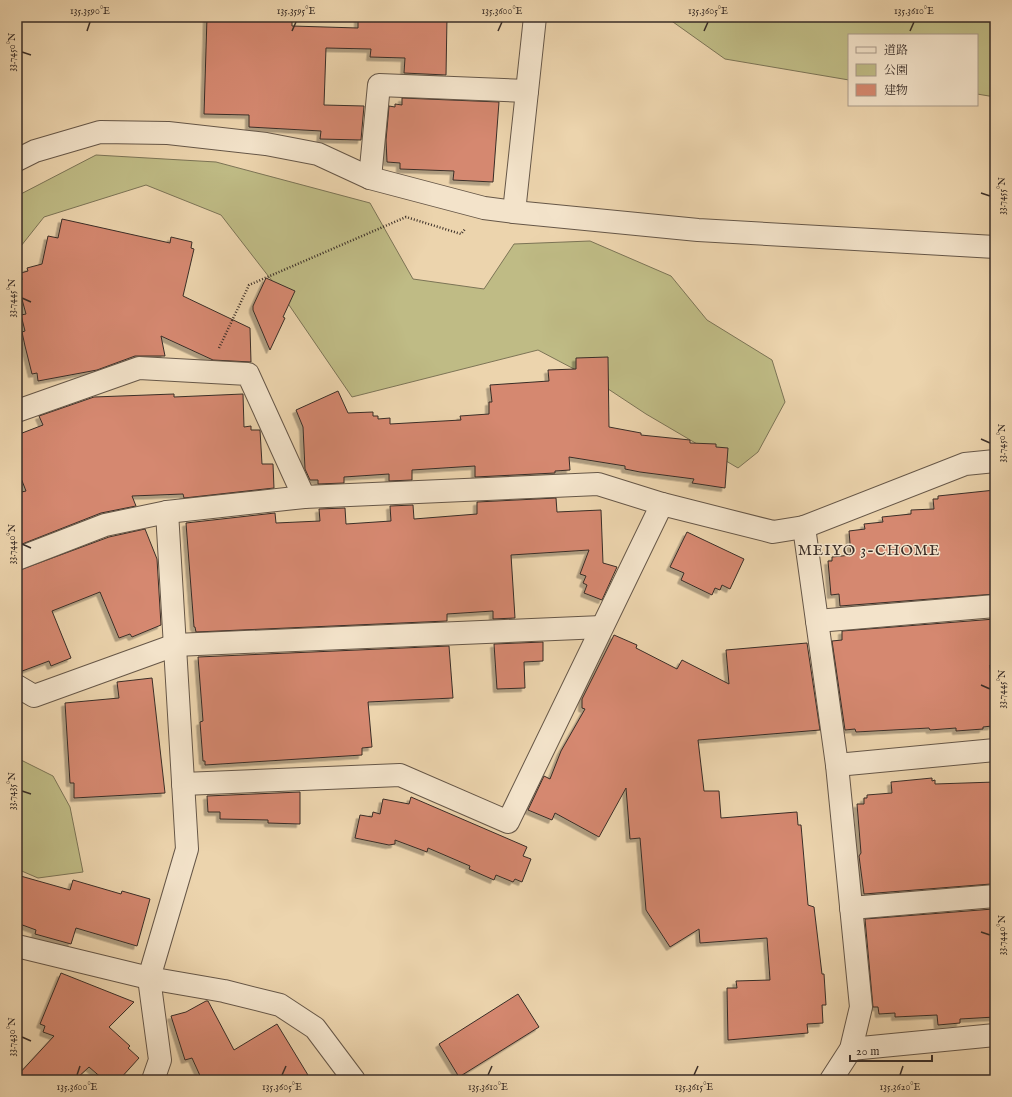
<svg xmlns="http://www.w3.org/2000/svg" width="1012" height="1097" font-family="'IM FELL English','Noto Serif JP',serif">
	<defs>
		<filter id="shadow"><feDropShadow dx="-3.5" dy="3.5" stdDeviation="0" flood-color="#0004"/></filter>
	</defs>
	<rect width="100%" height="100%" fill="#ecd4ad"/>
	<filter id="stains"><feTurbulence type="fractalNoise" baseFrequency=".005" numOctaves="4"/><feColorMatrix values="0 0 0 0 .2 0 0 0 0 .09 0 0 0 0 .02 0 0 0 .5 -.17"/></filter>
	<radialGradient id="worn" r=".72"><stop offset=".6" stop-color="#630" stop-opacity="0"/><stop offset="1" stop-color="#630" stop-opacity=".3"/></radialGradient>
	<g fill="#bfbb85" stroke="#7c7456">
		<polygon points="666,17 995,17 995,97 977,94 977,35 849,35 849,80 725,59"/>
		<polygon points="96,155 216,162 370,203 413,279 484,289 514,244 590,241 671,276 707,320 772,360 785,402 758,452 738,468 646,414 593,379 538,350 352,397 276,286 221,215 146,185 44,217 17,251 17,196"/>
		<polygon points="17,758 53,776 70,807 83,872 38,878 17,869"/>
	</g>
	<g fill="#d5886f" stroke="#392d27" filter="url(#shadow)">
		<polygon points="207,17 292,17 292,26 358,28 358,18 447,17 446,75 404,73 405,58 370,57 371,49 326,48 324,105 364,106 361,140 320,139 321,131 249,127 249,115 204,114"/>
		<polygon points="402,98 499,102 493,182 453,180 454,171 400,169 400,163 387,162 386,140 389,106 395,107 395,104 402,105"/>
		<polygon points="62,219 170,243 171,237 192,242 191,248 194,249 183,296 250,328 251,362 213,360 161,336 165,356 135,356 97,370 38,381 37,373 32,374 25,346 22,332 25,331 21,315 26,314 17,281 22,280 21,273 28,271 27,268 42,264 48,236 58,238"/>
		<polygon points="266,278 295,291 283,317 285,318 270,350 253,310 253,306"/>
		<polygon points="608,357 609,427 641,433 641,435 690,440 690,443 716,444 716,447 728,448 725,488 692,483 694,479 640,472 625,469 625,466 569,457 570,470 555,471 555,473 475,477 475,466 412,470 412,480 389,481 389,474 344,477 344,483 318,484 318,480 310,480 305,469 303,427 296,410 338,391 348,413 373,412 373,416 378,416 378,419 390,418 390,424 461,420 460,416 489,414 489,402 492,402 490,385 549,381 548,370 576,369 576,358"/>
		<polygon points="174,394 174,397 243,394 244,427 251,426 251,430 260,430 262,464 273,464 274,488 184,498 183,494 132,496 136,506 101,513 17,546 17,493 26,491 17,468 17,435 43,425 39,416 94,397"/>
		<polygon points="995,490 995,594 840,606 839,594 831,595 828,561 832,561 832,557 851,555 849,531 865,529 864,524 883,522 882,517 911,514 911,510 934,509 933,499 938,499 938,496"/>
		<polygon points="556,498 557,512 601,510 603,563 617,567 602,600 584,593 587,585 583,583 586,576 580,574 589,550 511,555 515,618 493,619 493,611 447,614 447,621 196,632 195,627 194,627 186,523 275,513 276,523 320,521 319,509 345,508 346,524 391,521 390,506 413,505 414,519 477,514 477,502"/>
		<polygon points="145,529 157,559 161,625 132,637 130,634 119,638 100,592 52,611 71,658 51,666 49,661 17,673 17,571 109,537"/>
		<polygon points="687,532 744,559 730,589 722,585 720,590 715,588 712,595 681,580 684,573 670,567"/>
		<polygon points="995,619 995,664 990,665 994,724 992,724 992,726 983,727 983,729 956,731 956,728 930,730 929,728 856,732 855,729 845,730 832,641 842,640 842,631"/>
		<polygon points="614,635 637,645 636,648 677,669 682,660 729,684 726,650 807,643 820,730 698,740 704,791 719,791 721,818 797,812 798,825 801,825 808,905 814,907 822,974 824,974 826,1005 822,1005 823,1023 807,1024 808,1033 728,1040 727,988 737,988 736,981 770,980 767,938 700,943 699,929 670,947 646,910 640,838 630,839 626,788 599,837 555,813 552,820 528,810 544,776 550,779 561,751 585,709 582,708 582,699"/>
		<polygon points="543,642 543,661 524,662 525,688 497,689 494,644"/>
		<polygon points="449,646 453,698 368,702 372,747 362,748 362,755 205,765 205,761 203,761 200,722 203,721 198,657"/>
		<polygon points="152,678 165,793 74,798 74,783 70,783 65,703 119,698 117,682"/>
		<polygon points="932,778 932,781 935,780 935,784 995,782 995,878 991,878 991,884 864,894 859,856 861,853 857,804 864,804 864,798 867,798 867,795 892,793 891,782"/>
		<polygon points="300,792 300,824 268,823 268,820 220,819 220,812 208,812 207,796"/>
		<polygon points="411,797 527,847 523,856 531,859 522,882 515,879 513,882 496,875 494,880 469,869 470,866 428,848 427,852 395,840 395,844 389,845 355,838 360,815 372,817 373,812 380,814 383,799 409,804"/>
		<polygon points="17,875 70,890 73,880 121,894 122,891 150,899 137,946 76,928 71,944 35,934 36,930 17,923"/>
		<polygon points="993,909 995,930 995,1017 960,1019 960,1023 938,1025 937,1015 895,1017 895,1013 879,1014 878,1007 873,1007 865,919"/>
		<polygon points="61,973 134,1002 109,1027 130,1046 128,1048 139,1058 119,1080 104,1080 89,1067 75,1080 17,1080 17,1076 54,1036 43,1032 45,1026 40,1024"/>
		<polygon points="518,994 539,1027 459,1077 439,1044"/>
		<polygon points="206,1001 208,1001 234,1050 277,1024 311,1080 202,1080 192,1058 185,1060 171,1016 186,1012"/>
	</g>
	<g fill="none" stroke-linecap="round" stroke-linejoin="round">
		<g stroke="#665748" stroke-width="24">
			<g id="street">
				<polyline points="17,160 35,151 100,132 168,133 266,144 318,154 370,178 484,208 514,212 698,230 995,247"/>
				<polyline points="370,178 379,85 527,91"/>
				<polyline points="514,212 535,17"/>
				<polyline points="17,411 139,368 248,374 304,497"/>
				<polyline points="804,527 837,765 861,1007 851,1049 831,1080"/>
				<polyline points="17,559 105,525 167,512 304,497 598,484 662,504 773,532 804,527 965,464 995,461"/>
				<polyline points="817,621 995,606"/>
				<polyline points="17,686 34,696 175,645 602,627"/>
				<polyline points="837,765 995,750"/>
				<polyline points="183,784 400,775 508,822 662,504"/>
				<polyline points="851,908 995,896"/>
				<polyline points="17,946 149,978 224,991 280,1005 315,1028 354,1080"/>
				<polyline points="851,1049 995,1035"/>
				<polyline points="153,1080 160,1060 149,978 187,849 167,512"/>
			</g>
		</g>
		<polyline stroke="#392d27" stroke-width="2.5" stroke-dasharray="1 2" stroke-linecap="butt" points="219,348 249,285 406,217 461,234 465,229"/>
		<use href="#street" stroke="#f3e3ca" stroke-width="22"/>
	</g>
	<path fill="none" stroke="#392d27" stroke-width="1.5" d="M87,31L90,22M292,31L296,22M498,31L502,22M704,31L708,22M910,31L914,22M22,52L31,55M981,193L990,196M22,298L31,302M981,439L990,443M22,544L31,548M981,685L990,689M22,791L31,794M981,932L990,935M22,1037L31,1041M77,1075L80,1066M282,1075L286,1066M488,1075L492,1066M694,1075L698,1066M900,1075L903,1066"/>
	<g text-anchor="middle" dominant-baseline="central" stroke-width="3" stroke-linejoin="round" paint-order="stroke">
		<g font-size="15" letter-spacing="1" fill="#392d27" stroke="#f3e3ca">
			<text x="869" y="550">MEIYO 3-CHOME</text>
		</g>
	</g>
	<rect width="1012" height="1097" fill="none" stroke="#ecd4ad" stroke-width="44"/>
	<rect x="848" y="34" width="130" height="72" fill="#f3e3ca" stroke="#a99a89"/>
	<rect x="856" y="47" width="20" height="6" fill="#f3e3ca" stroke="#a99a89"/>
	<text x="884" y="54" font-size="12" fill="#392d27">道路</text>
	<rect x="856" y="64" width="20" height="12" fill="#bfbb85" stroke="#a99a89"/>
	<text x="884" y="74" font-size="12" fill="#392d27">公園</text>
	<rect x="856" y="84" width="20" height="12" fill="#d5886f" stroke="#a99a89"/>
	<text x="884" y="94" font-size="12" fill="#392d27">建物</text>
	<path d="M850 1055v6h82v-6" fill="none" stroke="#392d27" stroke-width="2"/>
	<text x="856" y="1055" font-size="12" fill="#392d27" stroke="#f3e3ca" stroke-width="3" paint-order="stroke">20 m</text>
	<rect x="22" y="22" width="968" height="1053" fill="none" stroke="#392d27" stroke-width="1.5"/>
	<g font-size="10" text-anchor="middle" fill="#392d27">
		<text x="90" y="14">135.3590°E</text>
		<text x="296" y="14">135.3595°E</text>
		<text x="502" y="14">135.3600°E</text>
		<text x="708" y="14">135.3605°E</text>
		<text x="914" y="14">135.3610°E</text>
		<text transform="translate(11 52) rotate(-90)" y="4">33.7450°N</text>
		<text transform="translate(1001 196) rotate(-90)" y="4">33.7455°N</text>
		<text transform="translate(11 298) rotate(-90)" y="4">33.7445°N</text>
		<text transform="translate(1001 443) rotate(-90)" y="4">33.7450°N</text>
		<text transform="translate(11 544) rotate(-90)" y="4">33.7440°N</text>
		<text transform="translate(1001 689) rotate(-90)" y="4">33.7445°N</text>
		<text transform="translate(11 791) rotate(-90)" y="4">33.7435°N</text>
		<text transform="translate(1001 935) rotate(-90)" y="4">33.7440°N</text>
		<text transform="translate(11 1037) rotate(-90)" y="4">33.7430°N</text>
		<text x="77" y="1090">135.3600°E</text>
		<text x="282" y="1090">135.3605°E</text>
		<text x="488" y="1090">135.3610°E</text>
		<text x="694" y="1090">135.3615°E</text>
		<text x="900" y="1090">135.3620°E</text>
	</g>
	<rect width="100%" height="100%" filter="url(#stains)"/>
	<rect width="100%" height="100%" fill="url(#worn)"/>
</svg>
